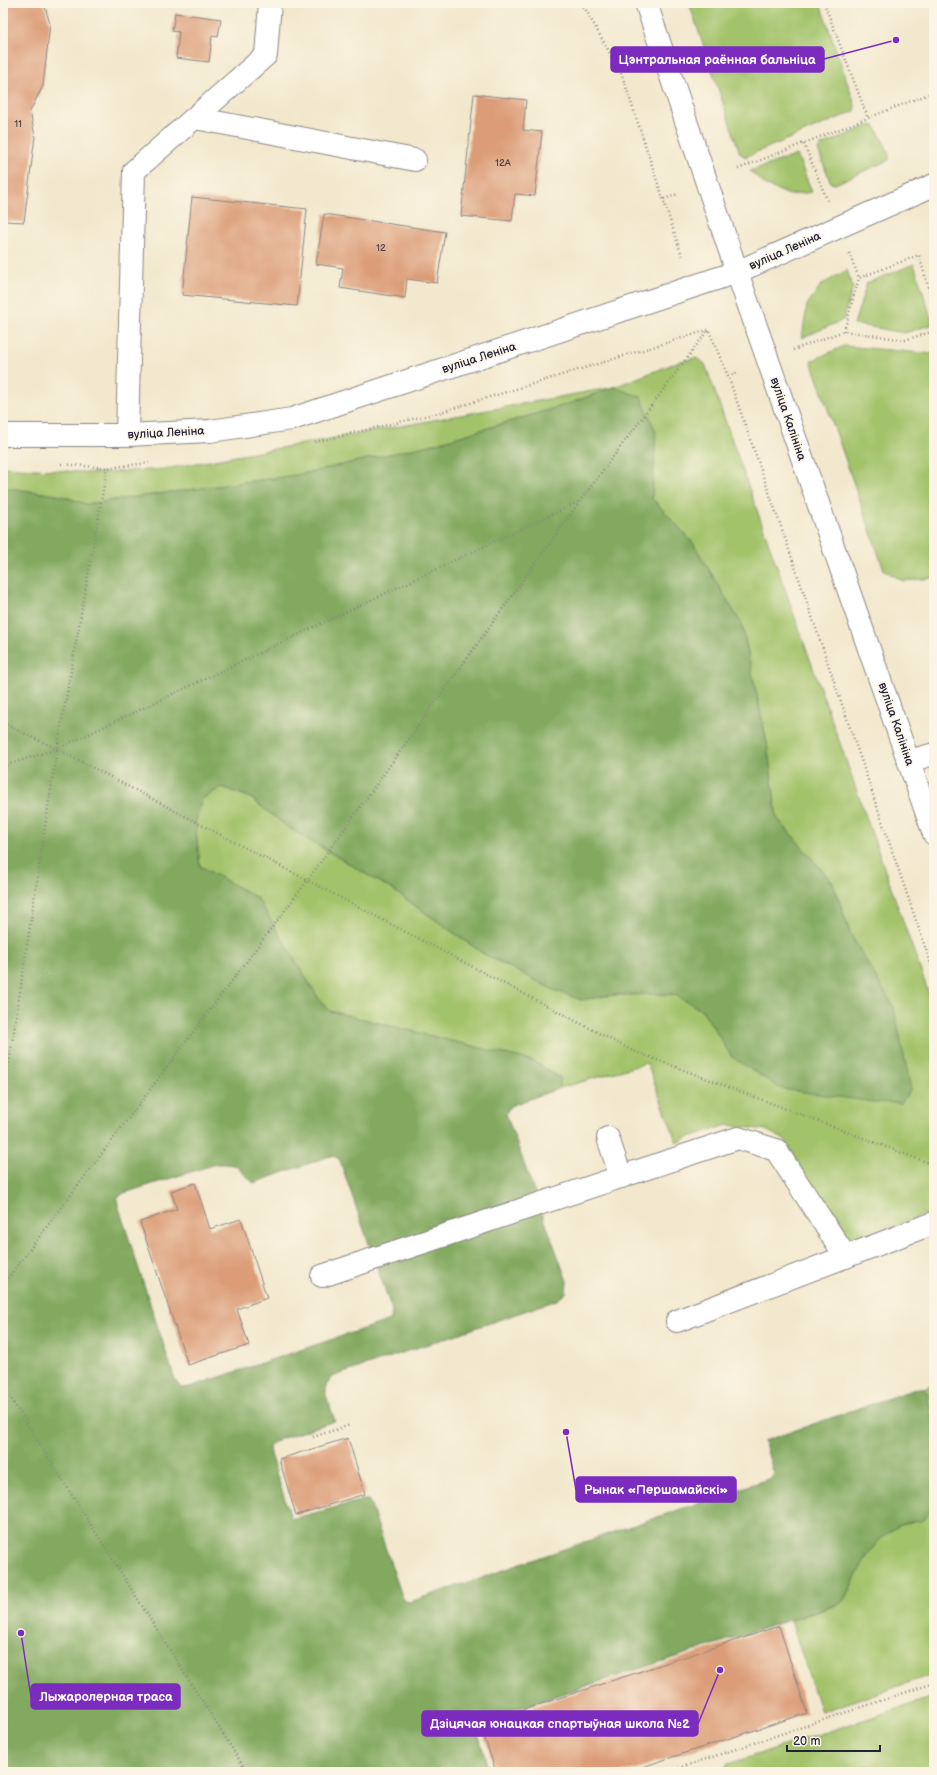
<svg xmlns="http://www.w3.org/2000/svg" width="937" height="1775" font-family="'Balsamiq Sans',sans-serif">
	<rect width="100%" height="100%" fill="#fcf5e5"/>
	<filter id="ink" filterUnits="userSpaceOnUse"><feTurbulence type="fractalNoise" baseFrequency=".025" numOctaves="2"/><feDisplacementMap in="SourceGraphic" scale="8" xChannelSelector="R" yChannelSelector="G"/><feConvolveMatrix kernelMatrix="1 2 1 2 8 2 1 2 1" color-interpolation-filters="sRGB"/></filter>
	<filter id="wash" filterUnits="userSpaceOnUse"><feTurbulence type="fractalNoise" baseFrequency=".012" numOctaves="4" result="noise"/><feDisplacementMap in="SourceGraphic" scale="16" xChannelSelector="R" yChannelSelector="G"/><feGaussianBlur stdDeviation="0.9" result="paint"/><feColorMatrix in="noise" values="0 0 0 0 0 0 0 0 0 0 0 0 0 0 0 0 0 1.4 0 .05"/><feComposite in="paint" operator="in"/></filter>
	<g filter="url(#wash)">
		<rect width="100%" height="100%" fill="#f2e8cd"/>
		<g fill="#a3c36b" stroke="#627253">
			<polygon points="689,3 820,3 855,105 855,111 745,157 740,153"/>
			<polygon points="870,125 875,126 889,153 889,160 835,184 831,183 818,150 821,146"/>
			<polygon points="797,155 812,192 790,195 767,186 750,171"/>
			<polygon points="914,264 933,324 905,333 854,324 867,283"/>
			<polygon points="847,270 853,287 843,320 802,338 807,305 821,285"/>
			<polygon points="844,346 934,354 934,580 933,578 903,581 884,570 811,361"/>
			<polygon points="696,358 705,364 934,1008 934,1211 857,1241 845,1236 836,1229 785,1140 766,1130 727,1125 692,1136 677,1143 647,1063 560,1088 560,1078 533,1061 330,1011 319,999 257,898 200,866 195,823 202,799 222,787 249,797 289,828 393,890 484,954 552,989 581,1000 613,995 674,994 703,1011 732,1057 894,1008 851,935 833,883 777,818 767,743 742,625 693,543 652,498 653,466 614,387 565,405 434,444 297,475 86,504 62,496 3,487 3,467 98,473 165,469 614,387 681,361"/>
			<polygon points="934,1384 934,1435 927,1392 923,1388"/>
			<path d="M934,1505V1674L821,1712L791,1621L842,1603C858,1576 867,1543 897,1527C904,1523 915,1522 924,1520Z"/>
			<polygon points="934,1697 934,1772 725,1772 724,1770 728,1764"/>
		</g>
		<path fill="#82a95f" stroke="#52664d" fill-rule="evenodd" d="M614,387L641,397L656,432L652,498L693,543L742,625L767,743L777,818L833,883L851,935L894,1008L911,1089L901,1103L874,1102L781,1089L732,1057L703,1011L674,994L613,995L581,1000L552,989L484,954L393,890L289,828L249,797L222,787L202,799L195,823L200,866L257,898L319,999L330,1011L533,1061L560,1078V1088L510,1106L506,1114L567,1281L566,1293L557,1300L332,1377L326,1386V1395L335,1421L274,1441L269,1447L270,1454L291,1518H295L363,1500H368L370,1503L402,1596L405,1601L410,1602L771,1478L774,1474L764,1441L918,1388H923L927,1392L934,1435V1505L924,1520C915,1522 904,1523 897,1527C867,1543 858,1576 842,1603L479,1721L476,1724L477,1728L489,1772H3V487L62,496L86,504L297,475L434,444L565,405ZM330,1156L336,1157L340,1161L392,1310L391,1319L384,1322L190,1387L181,1388L175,1380L118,1205L117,1198L124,1193L216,1164C244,1163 236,1170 254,1183Z"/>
		<g id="blocks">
			<g fill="#db9c77">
				<polygon points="3,3 44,3 50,24 43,86 30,111 35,136 24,222 3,221"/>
				<polygon points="175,13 221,19 218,37 212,36 209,62 176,58 179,32 172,31"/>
				<polygon points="474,94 526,100 523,130 542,132 535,196 515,194 512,221 461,216"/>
				<polygon points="192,197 307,209 297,306 182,295"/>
				<polygon points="324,214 445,232 437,283 407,279 405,298 340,288 343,268 316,264"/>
				<polygon points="195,1183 210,1229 241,1219 267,1298 237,1309 249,1345 188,1365 140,1222 177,1209 171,1191"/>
				<polygon points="348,1438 365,1494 296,1515 279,1459"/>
				<polygon points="779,1626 807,1713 627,1772 496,1772 480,1724"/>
			</g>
		</g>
	</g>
	<g filter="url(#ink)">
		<use href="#blocks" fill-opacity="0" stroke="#8a8584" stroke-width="1"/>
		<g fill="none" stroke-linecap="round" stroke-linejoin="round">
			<g stroke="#8a8584" stroke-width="24">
				<g id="minor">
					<polyline points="195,118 415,160"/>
					<polyline points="3,435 127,435 210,431 292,419 737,272 934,185"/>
					<polyline points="127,435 134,171 266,55 270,3"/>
					<polyline points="909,761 934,754"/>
					<polyline points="608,1138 621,1177"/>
					<polyline points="322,1276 738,1138 776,1150 846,1257"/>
					<polyline points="677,1321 934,1223"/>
				</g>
			</g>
			<g stroke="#8a8584" stroke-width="24">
				<polyline id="major" points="646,3 737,272 934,834"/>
			</g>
			<g stroke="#8a8584" stroke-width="2.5" stroke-dasharray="1 3" stroke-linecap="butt">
				<polyline points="582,3 622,75 682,256"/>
				<polyline points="824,3 868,118"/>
				<polyline points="804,144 828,202"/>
				<polyline points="738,169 934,92"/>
				<polyline points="664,199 678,194"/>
				<polyline points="849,253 859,278"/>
				<polyline points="709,331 728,376 785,538 934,973"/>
				<polyline points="844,331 859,278 919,255 934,307"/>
				<polyline points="793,350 844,331 905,340 934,331"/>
				<polyline points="728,376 739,372"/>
				<polyline points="315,442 438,413 708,330"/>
				<polyline points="61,464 107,468 149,463"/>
				<polyline points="3,723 57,749 631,1050 934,1165"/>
				<polyline points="3,766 57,749 580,501"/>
				<polyline points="3,1103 57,749 107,468"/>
				<polyline points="3,1285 307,881 580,501 708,330"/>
				<polyline points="3,1386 247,1772"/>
				<polyline points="313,1437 350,1425"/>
				<polyline points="667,1772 934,1683"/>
			</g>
			<use href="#minor" stroke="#fff" stroke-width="22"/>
			<use href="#major" stroke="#fff" stroke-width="22"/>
		</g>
	</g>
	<g text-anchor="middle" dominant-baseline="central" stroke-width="3" stroke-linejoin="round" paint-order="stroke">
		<g font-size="10" fill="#50404a">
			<text x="18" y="124">11</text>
			<text x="503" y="163">12А</text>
			<text x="381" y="248">12</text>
		</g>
		<g font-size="12" fill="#22223b" stroke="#fcf5e5">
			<text transform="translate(785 251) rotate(-24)">вуліца Леніна</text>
			<text transform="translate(479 358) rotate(-18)">вуліца Леніна</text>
			<text transform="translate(788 419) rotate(71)">вуліца Калініна</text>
			<text transform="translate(166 433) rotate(-3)">вуліца Леніна</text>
			<text transform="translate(896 724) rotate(71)">вуліца Калініна</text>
		</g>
	</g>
	<path fill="none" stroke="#7b2cbf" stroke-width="1.5" d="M896 40L824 59M566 1432L576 1490M21 1633L31 1697M720 1670L698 1724"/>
	<g fill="#7b2cbf" stroke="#fcf5e5" stroke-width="1.5">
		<circle cx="896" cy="40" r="4"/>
		<circle cx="566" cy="1432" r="4"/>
		<circle cx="21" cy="1633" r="4"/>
		<circle cx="720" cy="1670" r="4"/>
	</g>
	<g fill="#7b2cbf" stroke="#7b2cbf" stroke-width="1.5">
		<rect x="611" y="47" width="213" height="25" rx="4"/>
		<rect x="576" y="1477" width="160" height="25" rx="4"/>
		<rect x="31" y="1684" width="149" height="25" rx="4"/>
		<rect x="422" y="1711" width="276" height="25" rx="4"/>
	</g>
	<g font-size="13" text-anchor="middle" font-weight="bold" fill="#fff">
		<text x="717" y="64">Цэнтральная раённая бальніца</text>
		<text x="656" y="1494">Рынак «Першамайскі»</text>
		<text x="106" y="1701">Лыжаролерная траса</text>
		<text x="560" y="1728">Дзіцячая юнацкая спартыўная школа №2</text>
	</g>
	<rect width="937" height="1775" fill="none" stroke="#fcf5e5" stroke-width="16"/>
	<path d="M787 1745v6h93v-6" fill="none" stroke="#22223b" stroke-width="2"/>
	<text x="793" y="1745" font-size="12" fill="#22223b" stroke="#fcf5e5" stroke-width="3" paint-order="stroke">20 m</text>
</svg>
